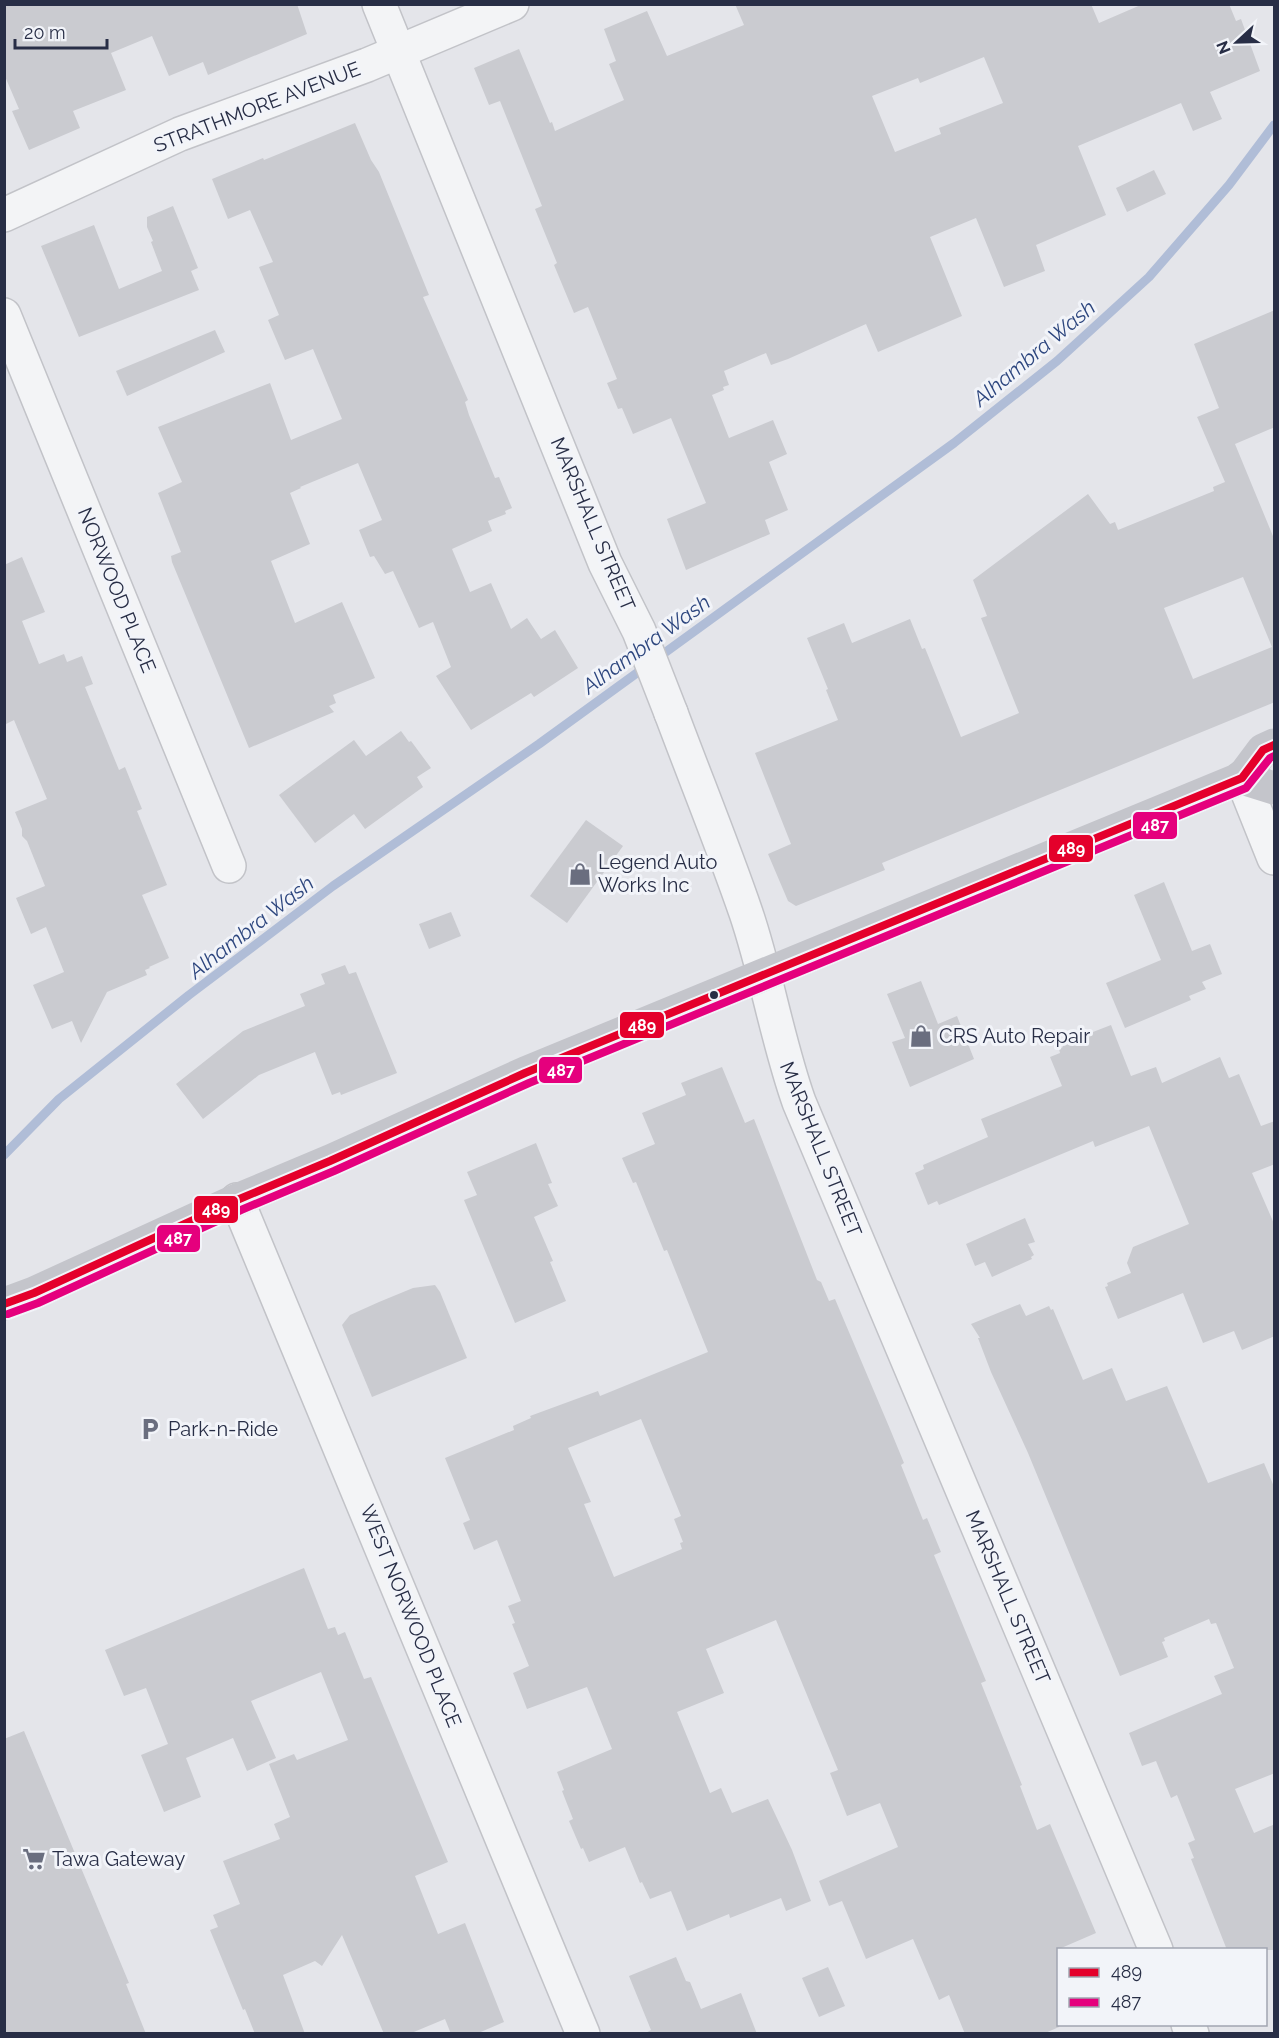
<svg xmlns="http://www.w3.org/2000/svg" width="1279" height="2038" font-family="Raleway,sans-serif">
	<rect width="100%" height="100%" fill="#e4e5ea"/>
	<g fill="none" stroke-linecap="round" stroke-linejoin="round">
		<polyline stroke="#b0bdd7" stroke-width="9" points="4,1155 59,1099 189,995 333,886 539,744 954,443 1057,361 1149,277 1229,185 1274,125"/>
	</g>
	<g fill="#cacbd0" fill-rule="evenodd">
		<polygon points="4,4 297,4 307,34 208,75 203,62 169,76 152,36 111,53 126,90 73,111 80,128 29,150 12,111 19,109 4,74"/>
		<path d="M735,4H1091L1099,23L1143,4H1229L1236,21L1241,19L1260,71L1210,92L1222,119L1193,131L1181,103L1078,146L1106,215L1036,245L1045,271L1004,287L976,218L930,237L962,316L878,352L866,324L788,359L771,365L766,353L724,371L729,385L723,387L724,390L712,395L729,438L773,420L787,454L769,462L788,510L765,520L770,534L686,570L667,519L706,503L671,418L633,434L622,408L618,409L607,383L617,379L588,307L574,313L554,265L557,263L535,209L542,206L500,101L489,105L474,68L519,49L550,123L552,122L555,131L624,100L609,64L616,61L604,29L647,11L667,56L744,25ZM984,57L1003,103L939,128L941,134L895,152L872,96L918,78L920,83Z"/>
		<polygon points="355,123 371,160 379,172 429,295 423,297 468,400 465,402 469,415 495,478 499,477 512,508 505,511 506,514 488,521 492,531 452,549 470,592 491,583 511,629 527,618 541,639 555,630 578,668 534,697 531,693 471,730 436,676 451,667 433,622 419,628 393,571 385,574 374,556 370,557 359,530 382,520 358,463 300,487 301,488 290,493 310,544 271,561 295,623 342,602 375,678 333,695 336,703 329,706 334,712 249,748 172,562 171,556 181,552 158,493 182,482 158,427 270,383 291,440 342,419 313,349 285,360 268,320 279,315 259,267 273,262 250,210 228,219 212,179 263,158 264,160"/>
		<polygon points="1154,170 1166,194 1127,212 1116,188"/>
		<polygon points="173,206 198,268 191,271 199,290 79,337 41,246 94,225 119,289 162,271 151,242 153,241 147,227 147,217"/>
		<path d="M1275,310V427L1235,444L1275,541V702L882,863L885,870L796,906L788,901L768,854L791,844L755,753L838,720L826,690L828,689L807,638L844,623L852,643L910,619L922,649L925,648L961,737L1019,713L981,618L987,616L973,580L1088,494L1110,524L1115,522L1118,530L1214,491L1213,487L1225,482L1198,419L1197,417L1219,408L1194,344ZM1243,577L1272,647L1193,679L1164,608Z"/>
		<polygon points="215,330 225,352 127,396 116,371"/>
		<polygon points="22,557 45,612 22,621 39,664 64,654 67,662 82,656 93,684 85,687 119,770 125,767 142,809 137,811 167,885 142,895 169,958 149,967 150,968 145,970 147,975 107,992 81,1043 72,1021 52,1029 33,985 64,972 46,927 31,934 16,898 45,886 27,841 22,836 22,829 15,812 47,799 14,720 4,725 4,565"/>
		<polygon points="401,731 409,742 411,741 431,768 417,777 423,787 365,829 354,814 315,843 279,795 354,740 366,756"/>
		<polygon points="586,820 623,846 567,923 530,896"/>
		<polygon points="1164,882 1192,951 1210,944 1222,974 1202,982 1206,989 1189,996 1191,1000 1125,1028 1106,983 1161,960 1134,895"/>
		<polygon points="451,912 461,936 429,949 419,924"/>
		<polygon points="345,965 349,974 356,972 397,1073 341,1095 340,1092 332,1095 315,1052 259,1075 203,1119 176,1084 243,1031 305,1006 300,994 325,984 321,974"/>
		<polygon points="921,981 938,1024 957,1016 974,1059 910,1087 892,1042 905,1038 887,994"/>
		<polygon points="1111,1025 1131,1076 1156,1067 1162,1083 1220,1057 1229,1078 1239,1074 1261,1126 1275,1121 1275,1164 1252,1173 1275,1226 1275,1336 1242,1350 1234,1331 1203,1343 1183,1293 1118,1319 1105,1287 1108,1286 1107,1283 1131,1273 1127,1263 1133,1247 1189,1224 1149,1126 1095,1147 1093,1141 939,1205 937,1201 928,1205 915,1173 924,1169 923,1165 988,1137 981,1119 1062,1086 1050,1057 1060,1053 1059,1049 1063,1047 1062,1044"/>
		<path d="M722,1067L745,1123L754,1119L817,1280L821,1282L829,1301L835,1299L890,1429L904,1463L901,1465L923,1520L927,1518L941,1552L934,1555L986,1681L981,1683L1022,1785L1020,1786L1037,1830L1050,1824L1096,1933L1059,1949V2027L1043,2034H965L949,1995L939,2000L913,1939L866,1959L842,1901L829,1906L819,1881L898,1847L880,1803L847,1816L830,1773L838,1770L776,1620L706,1649L724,1693L677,1712L710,1793L721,1788L732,1813L768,1799L792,1850L811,1901L786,1911L781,1898L730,1918L729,1914L687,1931L671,1891L650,1899L642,1882L640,1883L625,1847L589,1862L583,1848L581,1849L569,1821L573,1819L562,1791L564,1790L557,1772L612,1749L587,1687L527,1709L513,1673L529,1666L512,1624L515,1623L508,1606L521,1601L497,1540L474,1550L463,1523L470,1520L445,1458L514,1430L513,1426L531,1418L530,1416L598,1391L600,1396L708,1352L667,1250L664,1251L636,1182L633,1183L622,1158L655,1144L642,1113L686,1095L681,1083ZM641,1419L681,1516L674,1519L683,1542L680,1543L682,1549L614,1577L584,1504L591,1502L568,1448Z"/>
		<polygon points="536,1143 552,1183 548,1184 558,1206 534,1217 553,1261 550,1262 566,1301 515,1323 464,1200 477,1195 467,1172"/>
		<polygon points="1025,1218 1035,1242 1028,1244 1034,1255 1031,1257 1032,1259 992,1277 985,1262 975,1266 966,1244"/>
		<polygon points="435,1285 440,1292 467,1358 372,1397 342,1325 350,1315 379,1302 413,1288"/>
		<polygon points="1020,1304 1026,1316 1049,1306 1051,1310 1053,1309 1083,1380 1112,1368 1126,1401 1167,1386 1208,1483 1264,1463 1275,1489 1275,1773 1235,1789 1254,1833 1275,1824 1275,1950 1227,1950 1191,1859 1194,1858 1188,1843 1195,1840 1177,1795 1171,1798 1156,1761 1142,1766 1129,1733 1222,1694 1214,1676 1234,1668 1216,1623 1211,1624 1209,1619 1164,1638 1165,1641 1162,1642 1168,1657 1120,1676 1028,1453 991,1372 978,1338 980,1338 971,1324"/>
		<polygon points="304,1568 328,1629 335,1627 338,1635 345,1632 364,1679 371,1677 448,1862 415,1876 438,1934 465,1923 504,2022 476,2034 451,2034 445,2019 409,2034 384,2034 342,1935 322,1966 315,1961 283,1975 305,2034 255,2034 245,2009 243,2010 210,1930 218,1927 213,1915 240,1904 223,1861 280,1839 274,1824 290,1817 269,1764 294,1754 297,1760 348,1740 321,1672 251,1701 276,1758 247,1771 233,1738 186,1758 201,1797 164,1812 141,1755 168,1744 146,1688 124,1696 105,1650"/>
		<polygon points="24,1731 129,1983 126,1984 146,2034 4,2034 4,1739"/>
		<polygon points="676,1957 686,1981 690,1982 701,2009 741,1993 757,2034 644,2034 651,2030 629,1976"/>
		<polygon points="828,1967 845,2006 819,2017 802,1978"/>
	</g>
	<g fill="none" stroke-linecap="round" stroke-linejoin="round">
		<g stroke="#c2c3c8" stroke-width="36">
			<g id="minor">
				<polyline points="4,215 180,134 367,65 512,4"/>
				<polyline points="4,315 229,866"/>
				<path d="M671,713C696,780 723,846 746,913C767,975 777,1040 799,1102L1156,1950"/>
				<polyline points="1242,778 1274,858"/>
				<polyline points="237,1200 583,2034"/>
				<polyline points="1188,2024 1192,2034"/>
			</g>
		</g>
		<g stroke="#c2c3c8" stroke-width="36">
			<polyline id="tertiary" points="379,4 605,563 639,631 671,713"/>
		</g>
		<use href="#minor" stroke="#f3f4f6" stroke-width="33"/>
		<use href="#tertiary" stroke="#f3f4f6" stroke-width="33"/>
		<g stroke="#c4c5cb" stroke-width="33">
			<polyline points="1242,778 1274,788"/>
			<polyline points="4,1304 34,1293 237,1200 330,1161 525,1073 1242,778 1263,750 1274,745"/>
		</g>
		<g stroke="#f2f4f9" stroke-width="12">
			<polyline id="bus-1" points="4,1304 34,1293 237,1200 330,1161 525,1073 1242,778 1263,750 1274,745"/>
		</g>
		<g stroke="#f2f4f9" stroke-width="12">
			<polyline id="bus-2" points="8,1314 38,1303 241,1210 334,1171 529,1083 1246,788 1270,758 1274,756"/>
		</g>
		<use href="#bus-1" stroke="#e4002b" stroke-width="8"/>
		<use href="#bus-2" stroke="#e5007d" stroke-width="8"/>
	</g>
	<defs>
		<g id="shop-bare" transform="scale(1.8)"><path d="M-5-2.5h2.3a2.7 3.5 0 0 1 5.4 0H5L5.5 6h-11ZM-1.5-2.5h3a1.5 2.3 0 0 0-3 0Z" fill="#6a6e7f" stroke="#f2f4f9" stroke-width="2.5" paint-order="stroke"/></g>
		<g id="parking-bare" transform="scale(1.8)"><path d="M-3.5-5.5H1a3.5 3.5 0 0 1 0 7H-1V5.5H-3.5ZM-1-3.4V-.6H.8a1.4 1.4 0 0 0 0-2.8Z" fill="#6a6e7f" stroke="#f2f4f9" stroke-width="2.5" paint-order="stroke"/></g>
		<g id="supermarket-bare" transform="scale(1.8)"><path d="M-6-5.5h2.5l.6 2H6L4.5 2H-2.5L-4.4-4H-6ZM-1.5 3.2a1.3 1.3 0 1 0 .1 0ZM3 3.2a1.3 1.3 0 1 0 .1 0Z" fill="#6a6e7f" stroke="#f2f4f9" stroke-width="2.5" paint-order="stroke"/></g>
	</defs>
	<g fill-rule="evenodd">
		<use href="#shop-bare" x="580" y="874"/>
		<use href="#shop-bare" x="921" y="1036"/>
		<use href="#parking-bare" x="150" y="1429"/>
		<use href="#supermarket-bare" x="34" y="1859"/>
	</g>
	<circle fill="#282e46" stroke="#f2f4f9" stroke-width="2" cx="714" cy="995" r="5"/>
	<g text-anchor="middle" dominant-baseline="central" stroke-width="6" stroke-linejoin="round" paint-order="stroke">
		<g font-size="20" fill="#282e46" stroke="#f2f4f9">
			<text transform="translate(257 107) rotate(-21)">STRATHMORE AVENUE</text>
			<text transform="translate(593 524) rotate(67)">MARSHALL STREET</text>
			<text transform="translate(117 590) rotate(68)">NORWOOD PLACE</text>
			<text transform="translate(821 1149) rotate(68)">MARSHALL STREET</text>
			<text transform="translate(1008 1597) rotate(67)">MARSHALL STREET</text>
			<text transform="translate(411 1616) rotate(68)">WEST NORWOOD PLACE</text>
		</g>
		<g font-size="20" fill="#282e46" stroke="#f2f4f9" text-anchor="start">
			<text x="598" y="862">Legend Auto<tspan x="598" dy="23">Works Inc</tspan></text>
			<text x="939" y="1036">CRS Auto Repair</text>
			<text x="168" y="1429">Park-n-Ride</text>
			<text x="52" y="1859">Tawa Gateway</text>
		</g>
		<g font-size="21" font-style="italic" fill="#2d467e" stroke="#f2f4f9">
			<text transform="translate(1034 353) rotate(-40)">Alhambra Wash</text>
			<text transform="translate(646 644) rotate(-36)">Alhambra Wash</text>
			<text transform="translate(251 927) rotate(-38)">Alhambra Wash</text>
		</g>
	</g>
	<g stroke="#f2f4f9" stroke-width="2">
		<rect x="1132" y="811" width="46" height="29" rx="6" fill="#e5007d"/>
		<rect x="1048" y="834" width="46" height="29" rx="6" fill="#e4002b"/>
		<rect x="619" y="1011" width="46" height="28" rx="6" fill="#e4002b"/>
		<rect x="538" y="1056" width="45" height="28" rx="6" fill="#e5007d"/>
		<rect x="193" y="1195" width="46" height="29" rx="6" fill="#e4002b"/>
		<rect x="156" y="1224" width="45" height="29" rx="6" fill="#e5007d"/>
	</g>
	<g font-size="16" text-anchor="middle" font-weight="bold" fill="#fff">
		<text x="1155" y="831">487</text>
		<text x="1071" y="854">489</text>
		<text x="642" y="1031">489</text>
		<text x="561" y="1076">487</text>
		<text x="216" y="1215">489</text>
		<text x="178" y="1244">487</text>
	</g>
	<rect width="1279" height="2038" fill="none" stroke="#282e46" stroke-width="12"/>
	<rect x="1057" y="1948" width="210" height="78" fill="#f2f4f9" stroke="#a1a5b1" stroke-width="1.5"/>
	<rect x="1069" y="1968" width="30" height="9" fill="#e4002b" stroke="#a1a5b1" stroke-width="1.5"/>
	<text x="1111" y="1978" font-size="18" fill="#282e46">489</text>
	<rect x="1069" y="1998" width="30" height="9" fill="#e5007d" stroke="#a1a5b1" stroke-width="1.5"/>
	<text x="1111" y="2008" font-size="18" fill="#282e46">487</text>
	<g transform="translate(1237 42) rotate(248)" stroke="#f2f4f9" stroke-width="4.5" paint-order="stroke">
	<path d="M0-4.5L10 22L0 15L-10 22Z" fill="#282e46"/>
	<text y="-9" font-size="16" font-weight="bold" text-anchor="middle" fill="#282e46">N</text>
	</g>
	<path d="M15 39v9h92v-9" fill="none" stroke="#282e46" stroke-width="3"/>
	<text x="24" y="39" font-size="18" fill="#282e46" stroke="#f2f4f9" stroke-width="4.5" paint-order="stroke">20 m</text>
</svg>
